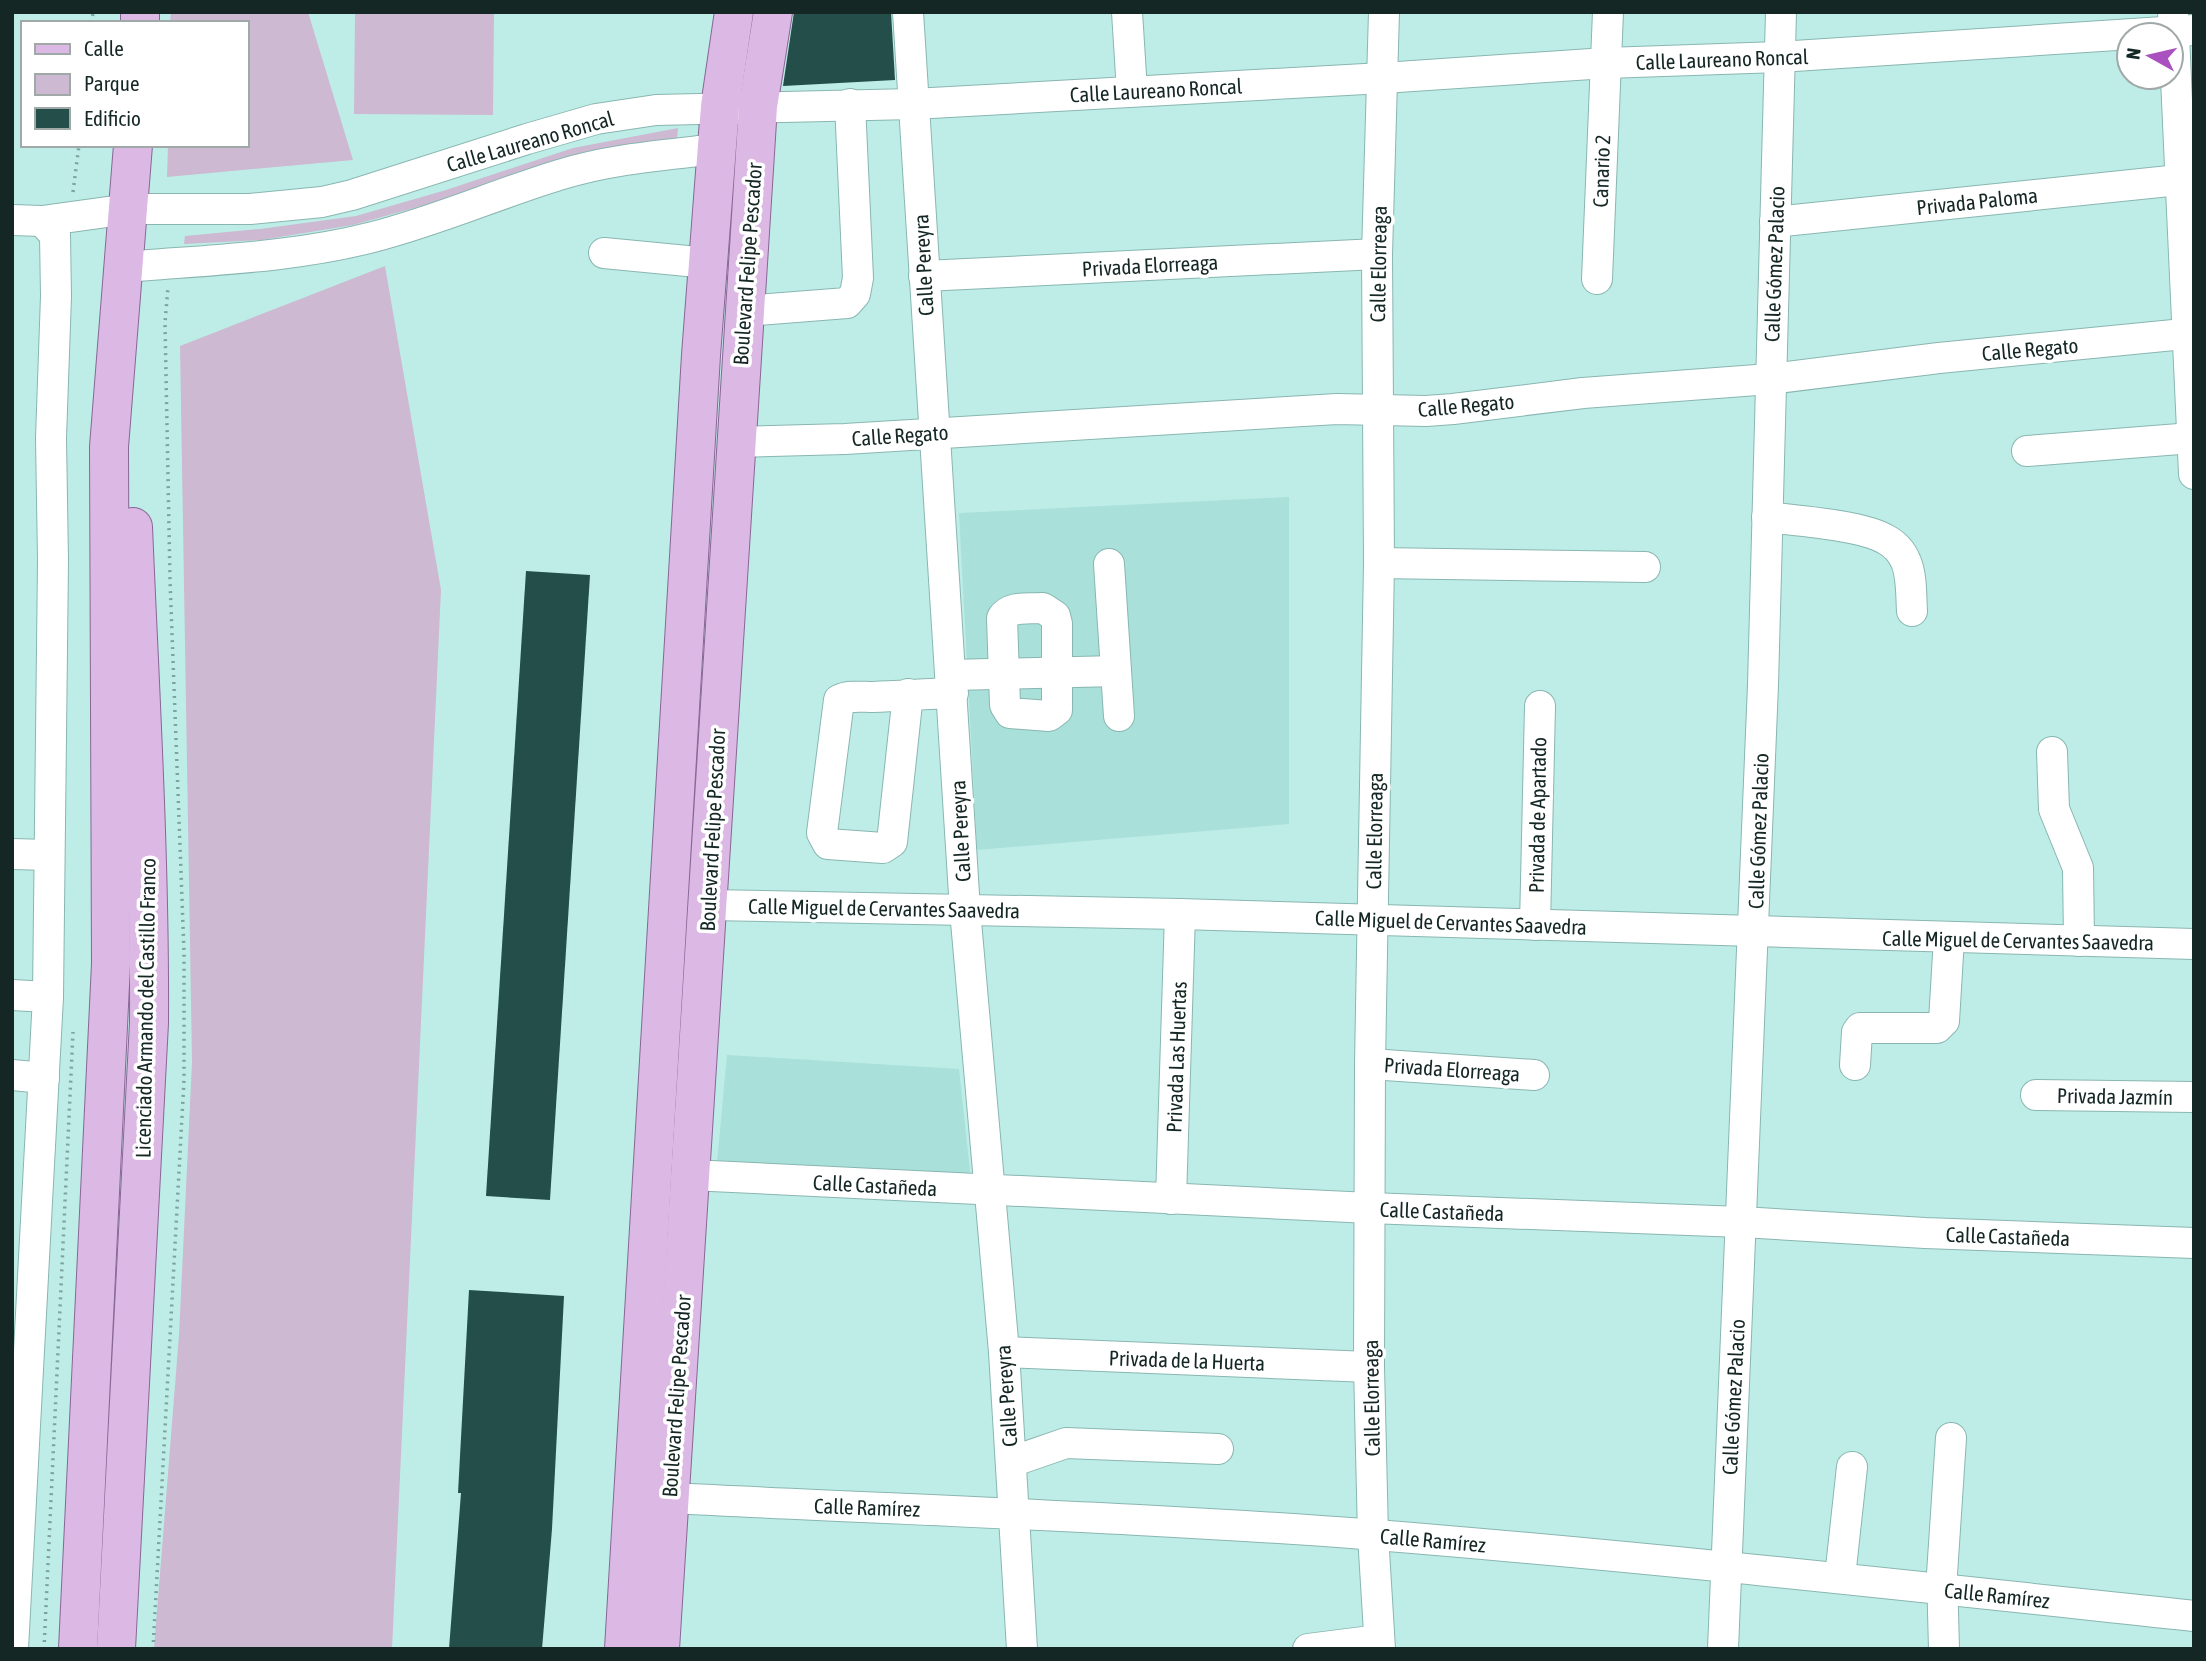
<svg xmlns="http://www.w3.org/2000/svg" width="2206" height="1661" font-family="'Asap Condensed',sans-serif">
	<rect width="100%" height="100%" fill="#beede7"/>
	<g fill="#a9e0da">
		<polygon points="1289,497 1289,824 977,850 959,513"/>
		<polygon points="727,1055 959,1069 971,1181 717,1163"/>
	</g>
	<g fill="#cdb9d2">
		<polygon points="171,12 308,12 353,160 167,177 168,145 247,145 247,23 170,23"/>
		<polygon points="355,12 494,12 493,115 354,114"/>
		<polygon points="678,128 677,138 579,156 450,198 353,225 262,240 184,244 185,236 260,229 356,216 446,190 573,148"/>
		<polygon points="385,266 441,590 392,1649 154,1649 179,1335 192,1062 180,346"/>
	</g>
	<g fill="#234e4a">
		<polygon points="794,12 891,12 895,80 783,86"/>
		<polygon points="526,571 590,575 550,1200 486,1196"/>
		<polygon points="469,1290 564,1296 552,1529 542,1649 449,1649 461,1493 458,1493"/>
	</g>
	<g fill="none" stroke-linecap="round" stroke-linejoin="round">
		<g stroke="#89b6b1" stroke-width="32">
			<g id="minor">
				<polyline points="908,12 965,910 1004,1352 1022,1649"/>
				<polyline points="1127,12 1132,91"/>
				<polyline points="2173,13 2194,474"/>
				<polyline points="12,220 42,221 129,209 250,209 322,202 352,195 527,139 596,119 656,110 913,104 1383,78 1606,63 1779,57 2194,30"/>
				<polyline points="1775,222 2179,180"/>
				<polyline points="604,253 708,263"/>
				<path d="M125,267C208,260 291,258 373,237C436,221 497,194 559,175C610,159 664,155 717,149"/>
				<polyline points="924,276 1377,254"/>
				<polyline points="1597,279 1608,12"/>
				<polyline points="744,311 847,303 855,294 858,278 850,104"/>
				<polyline points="735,442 845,439 1337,409 1426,411 1453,409 1583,393 1770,379 1939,358 2194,333"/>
				<polyline points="2027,451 2192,438"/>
				<path d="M1767,517C1798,521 1860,525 1885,539C1895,544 1902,552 1906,562C1912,576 1911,596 1912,611"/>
				<polyline points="1379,563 1645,567"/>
				<polyline points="1109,564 1119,716"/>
				<path d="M1043,608L1055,616L1057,624V710L1049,716L1010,713L1005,705L1002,618C1010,605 1030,609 1043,608Z"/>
				<polyline points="951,675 1116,671"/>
				<path d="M908,694L892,842L883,848L828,844L822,833L839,700C849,695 862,697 873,697C899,696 926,694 953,693"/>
				<polyline points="2052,752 2054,809 2078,868 2079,941"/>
				<polyline points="12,854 48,855"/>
				<polyline points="708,905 1180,914 2194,944"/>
				<polyline points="1535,925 1540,706"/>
				<polyline points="12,995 48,997"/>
				<polyline points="1370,1064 1534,1075"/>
				<polyline points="1855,1065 1857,1032 1860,1028 1937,1028 1944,1021 1949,938"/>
				<polyline points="12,1075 44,1078"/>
				<polyline points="2036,1095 2194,1097"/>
				<polyline points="690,1175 1370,1208 1741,1222 1925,1233 2194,1243"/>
				<polyline points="1171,1199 1180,914"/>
				<polyline points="1004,1352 1369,1367"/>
				<polyline points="1011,1462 1066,1443 1218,1449"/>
				<path d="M670,1498C905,1510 1141,1517 1376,1535C1649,1557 1921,1587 2194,1616"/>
				<polyline points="1840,1577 1852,1467"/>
				<polyline points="13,1649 48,997 53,561 51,438 56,296 55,235 42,221"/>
				<polyline points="1308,1649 1379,1640"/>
				<polyline points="1380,1649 1373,1535 1369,1367 1370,1064 1379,563 1377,254 1384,12"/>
				<polyline points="1723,1649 1763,685 1781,12"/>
				<polyline points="1944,1649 1942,1574 1951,1438"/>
			</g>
		</g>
		<g stroke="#876795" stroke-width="40">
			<g id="major">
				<polyline points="140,23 140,12"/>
				<polyline points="78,1649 111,964 109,447 133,145"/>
				<path d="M116,1649L149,1023C150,858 140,693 133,527"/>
				<polyline points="624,1649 701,355 720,107 734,12"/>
				<polyline points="660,1649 758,106 773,12"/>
			</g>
		</g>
		<g stroke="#7ea29e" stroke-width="3.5" stroke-dasharray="2 5" stroke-linecap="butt">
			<polyline points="92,23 93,12"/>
			<polyline points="73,192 79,145"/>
			<polyline points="44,1649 73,1032"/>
			<polyline points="153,1649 184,1080 184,952 170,580 165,323 168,287"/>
		</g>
		<use href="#minor" stroke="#fff" stroke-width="30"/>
		<use href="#major" stroke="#dcb8e4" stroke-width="38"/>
	</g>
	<g text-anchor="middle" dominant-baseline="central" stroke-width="7" stroke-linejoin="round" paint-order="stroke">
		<g font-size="21" fill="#152725" stroke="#fff">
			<text transform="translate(1722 59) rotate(-2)">Calle Laureano Roncal</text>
			<text transform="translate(1156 90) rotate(-3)">Calle Laureano Roncal</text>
			<text transform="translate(530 141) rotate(-16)">Calle Laureano Roncal</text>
			<text transform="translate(1601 171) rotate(-88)">Canario 2</text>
			<text transform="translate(1977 201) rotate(-6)">Privada Paloma</text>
			<text transform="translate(747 264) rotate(-86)">Boulevard Felipe Pescador</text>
			<text transform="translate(1378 264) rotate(-89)">Calle Elorreaga</text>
			<text transform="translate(1774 264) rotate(-88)">Calle Gómez Palacio</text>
			<text transform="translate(923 265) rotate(-93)">Calle Pereyra</text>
			<text transform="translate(1150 265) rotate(-3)">Privada Elorreaga</text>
			<text transform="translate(2030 349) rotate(-5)">Calle Regato</text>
			<text transform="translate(1466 405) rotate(-5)">Calle Regato</text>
			<text transform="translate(900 435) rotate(-4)">Calle Regato</text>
			<text transform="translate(1537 815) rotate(-89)">Privada de Apartado</text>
			<text transform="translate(712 830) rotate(-87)">Boulevard Felipe Pescador</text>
			<text transform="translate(960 831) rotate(-93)">Calle Pereyra</text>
			<text transform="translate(1374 831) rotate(-89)">Calle Elorreaga</text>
			<text transform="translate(1758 831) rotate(-88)">Calle Gómez Palacio</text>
			<text transform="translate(884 908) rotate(1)">Calle Miguel de Cervantes Saavedra</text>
			<text transform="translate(1451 922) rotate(2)">Calle Miguel de Cervantes Saavedra</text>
			<text transform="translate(2018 940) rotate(1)">Calle Miguel de Cervantes Saavedra</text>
			<text transform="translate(145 1008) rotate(-89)">Licenciado Armando del Castillo Franco</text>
			<text transform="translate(1176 1057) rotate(-88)">Privada Las Huertas</text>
			<text transform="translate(1452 1069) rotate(4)">Privada Elorreaga</text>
			<text transform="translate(2115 1096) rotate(1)">Privada Jazmín</text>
			<text transform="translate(875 1185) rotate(3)">Calle Castañeda</text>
			<text transform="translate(1442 1211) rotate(2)">Calle Castañeda</text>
			<text transform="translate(2008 1236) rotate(2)">Calle Castañeda</text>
			<text transform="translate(1187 1360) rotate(2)">Privada de la Huerta</text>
			<text transform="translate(676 1396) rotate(-86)">Boulevard Felipe Pescador</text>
			<text transform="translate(1006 1396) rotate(-94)">Calle Pereyra</text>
			<text transform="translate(1733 1397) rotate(-87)">Calle Gómez Palacio</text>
			<text transform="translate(1371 1398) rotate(-91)">Calle Elorreaga</text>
			<text transform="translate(867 1507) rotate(2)">Calle Ramírez</text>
			<text transform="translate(1433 1540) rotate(5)">Calle Ramírez</text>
			<text transform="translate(1997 1595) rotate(6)">Calle Ramírez</text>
		</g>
	</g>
	<rect width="2206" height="1661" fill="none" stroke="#152725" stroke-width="28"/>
	<rect x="21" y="21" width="228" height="126" fill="#ffffff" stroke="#a1a9a8" stroke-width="2"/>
	<rect x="35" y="44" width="35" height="10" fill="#dcb8e4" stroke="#a1a9a8" stroke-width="2"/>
	<text x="84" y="56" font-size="21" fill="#152725">Calle</text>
	<rect x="35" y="74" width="35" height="21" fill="#cdb9d2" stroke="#a1a9a8" stroke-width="2"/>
	<text x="84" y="91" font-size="21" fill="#152725">Parque</text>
	<rect x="35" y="108" width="35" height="21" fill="#234e4a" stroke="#a1a9a8" stroke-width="2"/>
	<text x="84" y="126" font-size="21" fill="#152725">Edificio</text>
	<g transform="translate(2150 56) rotate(278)"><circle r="33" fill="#ffffff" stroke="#a1a9a8" stroke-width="2"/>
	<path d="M0-5L12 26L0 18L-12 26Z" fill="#a951be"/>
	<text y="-10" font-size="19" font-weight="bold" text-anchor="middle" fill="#152725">N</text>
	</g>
</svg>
